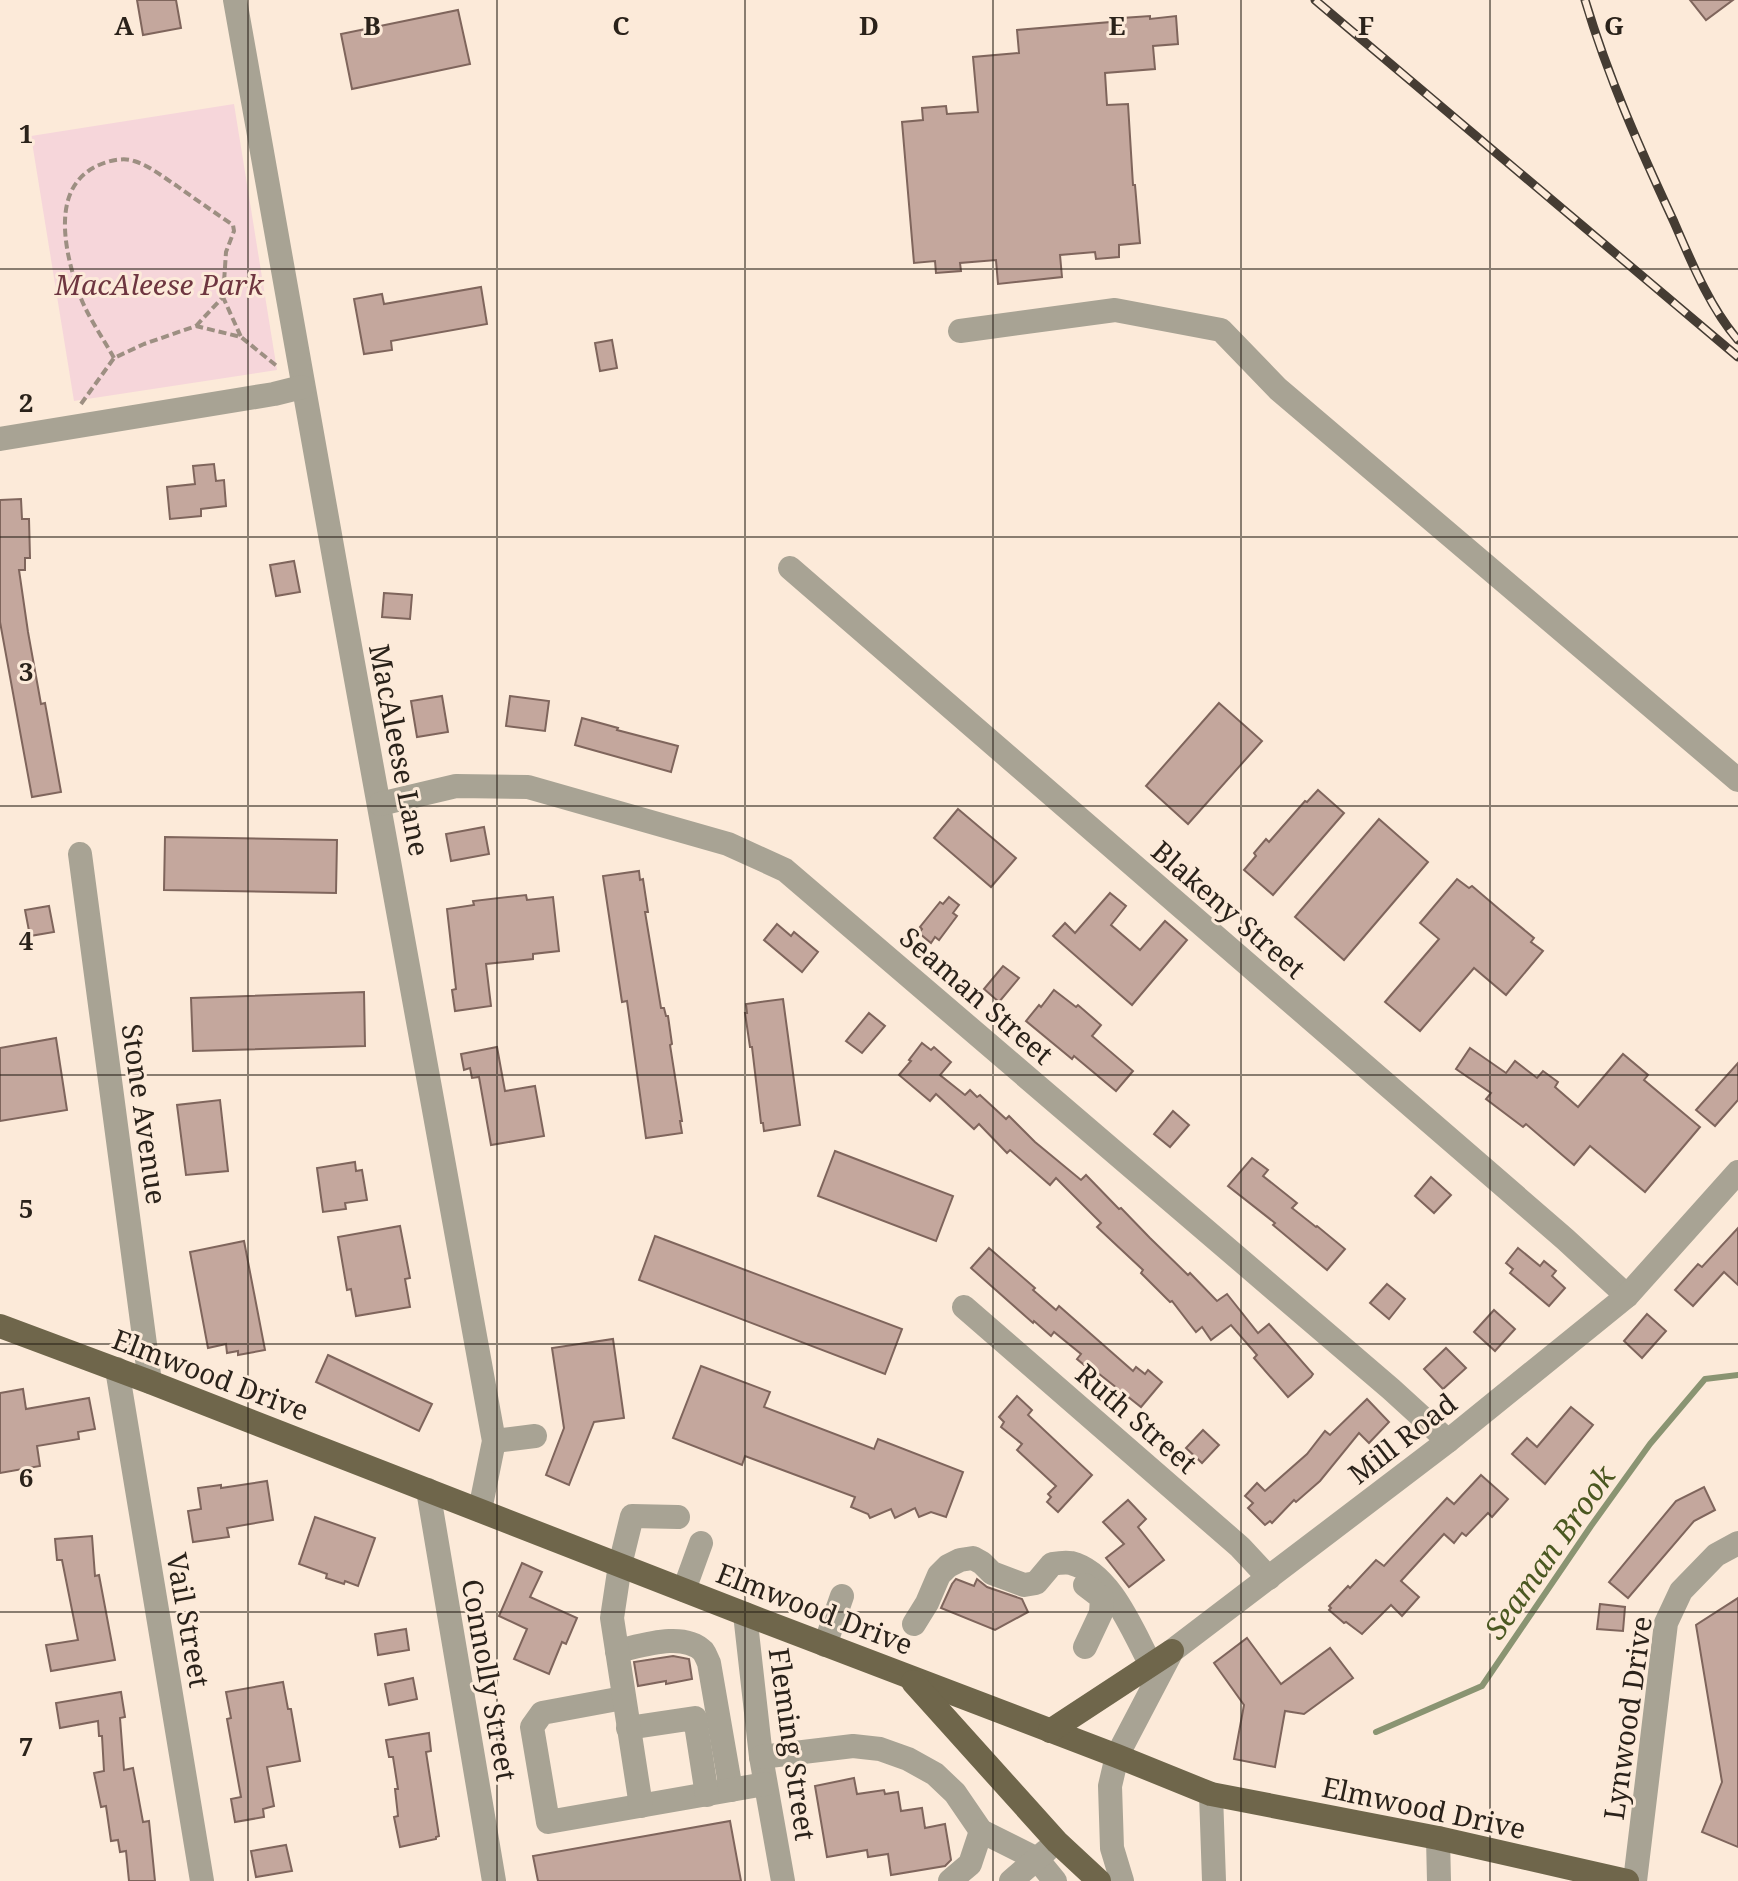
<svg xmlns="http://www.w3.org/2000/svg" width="1738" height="1881" font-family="'Noto Serif',serif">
	<rect width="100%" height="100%" fill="#fcead9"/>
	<polygon fill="#f6d6da" points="234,104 277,370 74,401 31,136"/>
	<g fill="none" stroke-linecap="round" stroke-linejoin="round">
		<polyline stroke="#8a9472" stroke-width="6" points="1376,1732 1482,1686 1591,1526 1650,1444 1705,1379 1738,1375"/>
	</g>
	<g fill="#c4a79d" stroke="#7f655c" stroke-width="2">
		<polygon points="137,0 176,0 181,28 143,35"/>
		<polygon points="1690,0 1733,0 1706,20"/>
		<polygon points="458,10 470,64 352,89 341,34"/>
		<polygon points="1150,16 1150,19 1176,16 1178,44 1153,46 1155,69 1105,73 1107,105 1128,104 1133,185 1135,185 1140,243 1119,245 1119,257 1096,259 1095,252 1060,255 1062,277 998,284 996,260 960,263 961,271 936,273 935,261 914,263 902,122 923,120 922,108 946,106 947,114 978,112 973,57 1019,53 1017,30 1122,21 1122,18"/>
		<polygon points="481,287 487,324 391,341 392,350 364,354 354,299 382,294 384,304"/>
		<polygon points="612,340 617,368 600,371 595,343"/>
		<polygon points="214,464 216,481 224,480 226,506 201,509 201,516 170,519 167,487 195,484 193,466"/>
		<polygon points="21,499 22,519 29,519 30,558 25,558 25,570 19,570 28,632 41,704 45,703 61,792 32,797 0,622 0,500"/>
		<polygon points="294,561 300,592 276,596 270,565"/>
		<polygon points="384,593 412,595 410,619 382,617"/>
		<polygon points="442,696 448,732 417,737 411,701"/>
		<polygon points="510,696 549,701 545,731 506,726"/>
		<polygon points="1219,703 1262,741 1188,824 1146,786"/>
		<polygon points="582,718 618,728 617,730 678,746 671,772 575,745"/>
		<polygon points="1318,790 1344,813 1273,895 1244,870 1256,856 1254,853 1266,839 1269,842 1305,801 1307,802"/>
		<polygon points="958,809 1016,858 991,887 934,838"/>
		<polygon points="1379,819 1428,862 1344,960 1295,917"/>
		<polygon points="484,827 489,854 451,861 446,834"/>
		<polygon points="165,837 337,840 336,893 164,890"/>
		<polygon points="639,871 640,880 643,879 648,912 645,912 661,1008 664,1008 666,1016 668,1016 672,1044 670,1045 682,1121 680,1121 682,1133 646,1138 627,1001 622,1002 603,876"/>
		<polygon points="1457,879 1469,888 1472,886 1499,909 1534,938 1531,942 1543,951 1506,995 1474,968 1420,1031 1385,1002 1439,939 1420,923"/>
		<polygon points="1110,893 1126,906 1111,925 1140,950 1165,921 1187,940 1132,1005 1053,936 1065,923 1075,933"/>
		<polygon points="526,895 527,900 553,897 559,951 533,954 533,959 486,964 491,1006 455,1011 452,990 456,989 447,909 474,905 473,901"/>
		<polygon points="949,897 959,905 953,913 957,916 939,940 935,937 931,943 919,933 922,929 920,927 940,902 943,904"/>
		<polygon points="49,906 54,932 30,936 25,910"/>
		<polygon points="777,924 791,936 794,932 818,952 802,972 764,940"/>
		<polygon points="1003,966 1019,978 999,1002 984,989"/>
		<polygon points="1054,990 1076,1007 1078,1005 1101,1025 1092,1036 1133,1071 1116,1091 1074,1056 1072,1059 1026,1021 1039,1005 1041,1007"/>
		<polygon points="364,992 365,1046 193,1051 191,998"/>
		<polygon points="783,999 800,1125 764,1131 763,1123 761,1123 752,1047 750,1047 745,1013 747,1013 746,1004"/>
		<polygon points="869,1013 885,1026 862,1053 846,1041"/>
		<polygon points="56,1038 67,1110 0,1121 0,1048"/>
		<polygon points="922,1043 931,1050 934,1047 951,1062 940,1075 965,1095 970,1090 977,1097 980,1095 1006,1119 1009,1116 1035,1142 1081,1180 1086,1175 1119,1209 1121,1208 1150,1238 1188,1275 1190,1273 1217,1301 1227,1294 1258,1333 1269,1324 1313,1374 1311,1377 1288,1397 1254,1358 1257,1355 1231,1325 1211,1340 1202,1327 1196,1332 1172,1301 1170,1302 1141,1273 1143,1270 1097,1227 1101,1223 1056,1178 1050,1185 1010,1150 1007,1153 979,1124 974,1129 936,1094 930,1101 899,1075 911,1061 909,1060"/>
		<polygon points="497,1047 505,1091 535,1086 544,1136 491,1145 479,1077 472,1078 470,1068 464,1070 461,1054"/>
		<polygon points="1470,1048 1506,1073 1515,1061 1537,1078 1543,1071 1558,1082 1555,1087 1578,1107 1623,1054 1648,1075 1644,1080 1700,1127 1645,1192 1590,1146 1574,1165 1526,1124 1523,1127 1486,1099 1491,1093 1456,1069"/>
		<polygon points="1738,1063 1738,1100 1715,1126 1696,1110"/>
		<polygon points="220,1100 228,1171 186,1175 177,1105"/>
		<polygon points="1173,1111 1189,1125 1170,1147 1154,1134"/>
		<polygon points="835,1151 953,1196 936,1241 818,1196"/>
		<polygon points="1252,1158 1268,1170 1263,1176 1297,1203 1292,1208 1316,1227 1317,1226 1345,1249 1327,1270 1273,1225 1275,1223 1228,1186"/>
		<polygon points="355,1162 356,1171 362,1170 367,1200 345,1203 346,1209 323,1212 317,1168"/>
		<polygon points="1431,1177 1451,1195 1434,1213 1415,1196"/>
		<polygon points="400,1226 410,1278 405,1279 410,1307 356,1316 351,1289 347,1290 338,1237"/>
		<polygon points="1738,1228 1738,1285 1724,1272 1693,1306 1675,1290 1698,1264 1702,1267"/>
		<polygon points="655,1236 902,1329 885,1374 639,1280"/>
		<polygon points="244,1241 265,1350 238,1355 238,1351 227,1353 226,1344 208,1348 190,1252"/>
		<polygon points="989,1248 1035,1288 1033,1290 1056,1310 1059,1306 1133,1371 1136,1367 1145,1374 1148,1370 1162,1382 1141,1407 1098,1373 1096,1375 1077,1359 1081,1354 1054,1332 1051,1336 1034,1321 1033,1323 971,1268"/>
		<polygon points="1518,1248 1540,1266 1544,1261 1556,1271 1552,1276 1565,1288 1549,1306 1510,1273 1513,1269 1506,1263"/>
		<polygon points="1387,1284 1405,1299 1389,1319 1370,1303"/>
		<polygon points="1494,1310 1515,1329 1495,1351 1474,1332"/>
		<polygon points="1647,1314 1666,1331 1642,1358 1624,1341"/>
		<polygon points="613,1339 624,1418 594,1422 569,1485 546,1475 564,1428 552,1348"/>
		<polygon points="1446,1348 1466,1368 1443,1389 1424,1369"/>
		<polygon points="328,1355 432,1404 419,1431 316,1382"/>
		<polygon points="701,1366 770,1392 764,1407 874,1449 878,1439 963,1472 946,1517 931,1512 919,1517 915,1508 895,1518 891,1509 870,1518 868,1514 851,1507 855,1497 745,1456 742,1465 673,1438"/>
		<polygon points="23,1389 26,1409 89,1398 95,1429 78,1432 79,1439 37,1446 40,1466 0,1473 0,1393"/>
		<polygon points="1017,1396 1032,1410 1028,1415 1092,1475 1058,1512 1047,1502 1051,1497 1048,1494 1056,1486 1017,1450 1022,1444 1001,1427 1004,1422 999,1417"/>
		<polygon points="1367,1399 1389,1422 1369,1443 1359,1433 1320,1481 1296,1502 1294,1500 1272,1523 1270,1521 1265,1525 1248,1508 1253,1503 1245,1496 1257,1483 1265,1491 1307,1454 1325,1431 1330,1435"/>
		<polygon points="1571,1407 1593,1425 1545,1484 1512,1454 1527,1438 1537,1447"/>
		<polygon points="1203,1430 1219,1445 1202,1463 1186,1448"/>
		<polygon points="1481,1475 1508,1499 1492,1517 1488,1513 1466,1536 1462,1533 1454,1543 1444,1534 1401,1581 1419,1597 1402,1616 1391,1605 1362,1634 1346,1622 1344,1623 1329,1610 1331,1608 1329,1606 1348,1586 1350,1588 1376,1560 1384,1566 1447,1498 1454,1504"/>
		<polygon points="267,1481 273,1520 227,1528 229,1537 193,1542 188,1511 201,1509 198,1488 221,1485 221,1488"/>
		<polygon points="1704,1487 1715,1510 1694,1521 1628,1598 1609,1582 1676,1501"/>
		<polygon points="1128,1500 1146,1519 1138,1527 1164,1560 1129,1587 1106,1558 1124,1544 1103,1522"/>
		<polygon points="315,1517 375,1538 358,1586 345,1581 344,1584 326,1578 327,1574 299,1564"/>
		<polygon points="92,1536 95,1576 99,1575 115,1660 51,1671 46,1645 78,1640 62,1560 57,1560 55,1539"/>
		<polygon points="522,1563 542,1572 530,1597 577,1618 566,1644 562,1642 549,1674 514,1659 527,1629 499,1616"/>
		<polygon points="956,1579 974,1586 977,1579 987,1587 1022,1599 1028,1612 995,1630 941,1608 952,1584"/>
		<polygon points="1738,1598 1738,1847 1702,1832 1722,1782 1696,1625"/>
		<polygon points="1600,1604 1625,1607 1623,1631 1597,1629"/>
		<polygon points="406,1629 409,1650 378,1655 375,1634"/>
		<polygon points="1247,1638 1281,1684 1330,1648 1353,1678 1304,1714 1285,1711 1275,1767 1234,1759 1244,1705 1214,1663"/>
		<polygon points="673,1656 689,1659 692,1679 666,1684 666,1681 638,1686 634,1662"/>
		<polygon points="413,1678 417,1699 389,1705 385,1684"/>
		<polygon points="283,1682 288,1709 291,1709 300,1761 267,1767 274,1806 263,1809 264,1817 235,1822 231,1799 241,1797 227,1719 231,1718 226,1692"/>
		<polygon points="121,1692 125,1717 120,1718 124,1770 133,1768 143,1822 149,1821 155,1881 129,1881 126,1851 120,1852 118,1840 111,1841 106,1806 101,1807 94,1773 104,1771 102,1736 99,1736 98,1721 60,1728 56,1703"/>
		<polygon points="429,1733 431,1751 426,1752 439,1836 436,1837 436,1839 400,1847 394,1817 398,1816 395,1789 398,1789 393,1757 389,1757 386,1740"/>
		<polygon points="854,1778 857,1794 884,1790 885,1794 898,1792 901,1811 922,1808 925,1828 945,1824 951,1860 945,1866 891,1875 888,1854 868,1857 867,1850 827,1857 815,1786"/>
		<polygon points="730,1821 741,1881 538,1881 533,1856"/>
		<polygon points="286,1845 292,1871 256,1877 251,1851"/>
	</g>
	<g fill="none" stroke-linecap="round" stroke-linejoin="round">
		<g stroke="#9d8f82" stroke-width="4" stroke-dasharray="8 4" stroke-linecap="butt">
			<polyline points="196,326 222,298"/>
			<path d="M114,358C103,338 86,314 79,293C66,256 52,198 87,172C98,163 121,156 134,161C150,166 163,177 177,186C195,199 214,212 233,225L234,231L226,252L223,297L241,337"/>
			<polyline points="81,404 114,358 144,344 196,326 241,337 278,367"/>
		</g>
		<g stroke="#a8a394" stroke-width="24">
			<path d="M235,0C319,481 407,960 494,1441L480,1510"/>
			<polyline points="960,331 1115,310 1221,330 1278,389 1738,780"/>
			<polyline points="0,439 274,394 302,387"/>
			<polyline points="790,568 1565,1239 1627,1296"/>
			<polyline points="380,804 456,786 528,787 728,844 785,870 1391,1389 1448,1441"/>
			<polyline points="80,854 150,1382"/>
			<polyline points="964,1307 1240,1547 1269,1578"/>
			<polyline points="117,1369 202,1881"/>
			<polyline points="494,1441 535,1436"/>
			<polyline points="428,1490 494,1881"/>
			<polyline points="684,1590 701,1543"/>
			<polyline points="745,1614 761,1757 783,1881"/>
			<path d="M914,1624L927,1603L939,1575L948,1566L960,1560L973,1558L982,1563L992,1573L1024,1585L1036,1583L1052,1564C1058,1563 1065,1562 1071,1563C1111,1573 1133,1632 1151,1665"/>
			<polyline points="825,1645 842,1596"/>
			<polyline points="1085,1647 1101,1613 1102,1598 1085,1585"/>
			<path d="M617,1651C641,1646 683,1631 703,1651C706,1655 707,1659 709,1663L731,1790"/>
			<polyline points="623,1698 542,1713 532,1727 548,1822 765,1784"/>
			<polyline points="628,1728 695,1718 707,1795"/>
			<polyline points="761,1757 853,1746 880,1749 908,1759 935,1774 955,1793 981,1831 1037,1859 1055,1881"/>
			<polyline points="1211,1794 1214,1881"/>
			<polyline points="641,1806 612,1618 620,1565 632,1516 678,1517"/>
			<polyline points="1438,1838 1439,1881"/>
			<polyline points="950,1881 970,1864 981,1831"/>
			<polyline points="1011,1881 1046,1851"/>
			<polyline points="1122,1881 1112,1848 1110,1786 1117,1756 1172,1651 1448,1441 1627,1296 1738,1172"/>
			<polyline points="1635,1881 1666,1623 1681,1591 1716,1555 1738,1543"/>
		</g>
		<g stroke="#6f664b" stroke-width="24">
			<polyline points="0,1326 150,1382 745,1614 1117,1756 1211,1794 1438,1838 1627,1881"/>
			<polyline points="913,1682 1057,1842 1099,1881"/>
			<polyline points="1050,1731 1172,1651"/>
		</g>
		<g stroke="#453c33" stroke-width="9">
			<g id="rail">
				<polyline points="1315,0 1738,357"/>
				<path d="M1585,0C1608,77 1640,149 1674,222C1691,261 1710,308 1738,340"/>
			</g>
		</g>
		<use href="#rail" stroke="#fcead9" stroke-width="6" stroke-dasharray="18" stroke-linecap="butt"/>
	</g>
	<path fill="none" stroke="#2a221a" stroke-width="2" stroke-opacity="0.55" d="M248,0V1881M497,0V1881M745,0V1881M993,0V1881M1241,0V1881M1490,0V1881M0,269H1738M0,537H1738M0,806H1738M0,1075H1738M0,1344H1738M0,1612H1738"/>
	<g text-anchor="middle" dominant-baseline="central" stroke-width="6" stroke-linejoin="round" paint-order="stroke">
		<g font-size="28" font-style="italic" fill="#6e3640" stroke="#fcead9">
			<text x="159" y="284">MacAleese Park</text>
		</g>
		<g font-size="28" fill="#2a221a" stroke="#fcead9">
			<text transform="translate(400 750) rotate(79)">MacAleese Lane</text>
			<text transform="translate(1229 909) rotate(41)">Blakeny Street</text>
			<text transform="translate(977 995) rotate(41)">Seaman Street</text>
			<text transform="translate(145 1114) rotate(82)">Stone Avenue</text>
			<text transform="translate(211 1374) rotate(21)">Elmwood Drive</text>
			<text transform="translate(1137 1418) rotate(41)">Ruth Street</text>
			<text transform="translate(1402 1438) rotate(-38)">Mill Road</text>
			<text transform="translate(815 1608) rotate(21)">Elmwood Drive</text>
			<text transform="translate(189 1620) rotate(80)">Vail Street</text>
			<text transform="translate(490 1680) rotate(80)">Connolly Street</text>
			<text transform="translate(1627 1718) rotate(-82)">Lynwood Drive</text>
			<text transform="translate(793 1744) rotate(82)">Fleming Street</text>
			<text transform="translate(1424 1807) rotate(12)">Elmwood Drive</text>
		</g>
		<g font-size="30" font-style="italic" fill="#4b5821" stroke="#fcead9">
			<text transform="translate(1549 1552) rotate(-55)">Seaman Brook</text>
		</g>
	</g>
	<g font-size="26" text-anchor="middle" font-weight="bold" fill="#2a221a" stroke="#fcead9" stroke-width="6" stroke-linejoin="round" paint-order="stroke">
		<text x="124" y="35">A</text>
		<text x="372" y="35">B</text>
		<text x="621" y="35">C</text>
		<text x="869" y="35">D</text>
		<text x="1117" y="35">E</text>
		<text x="1366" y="35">F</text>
		<text x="1614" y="35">G</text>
		<text x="26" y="143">1</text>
		<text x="26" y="412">2</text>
		<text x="26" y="681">3</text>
		<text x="26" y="950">4</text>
		<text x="26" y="1218">5</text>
		<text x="26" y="1487">6</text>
		<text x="26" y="1756">7</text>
	</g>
</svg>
